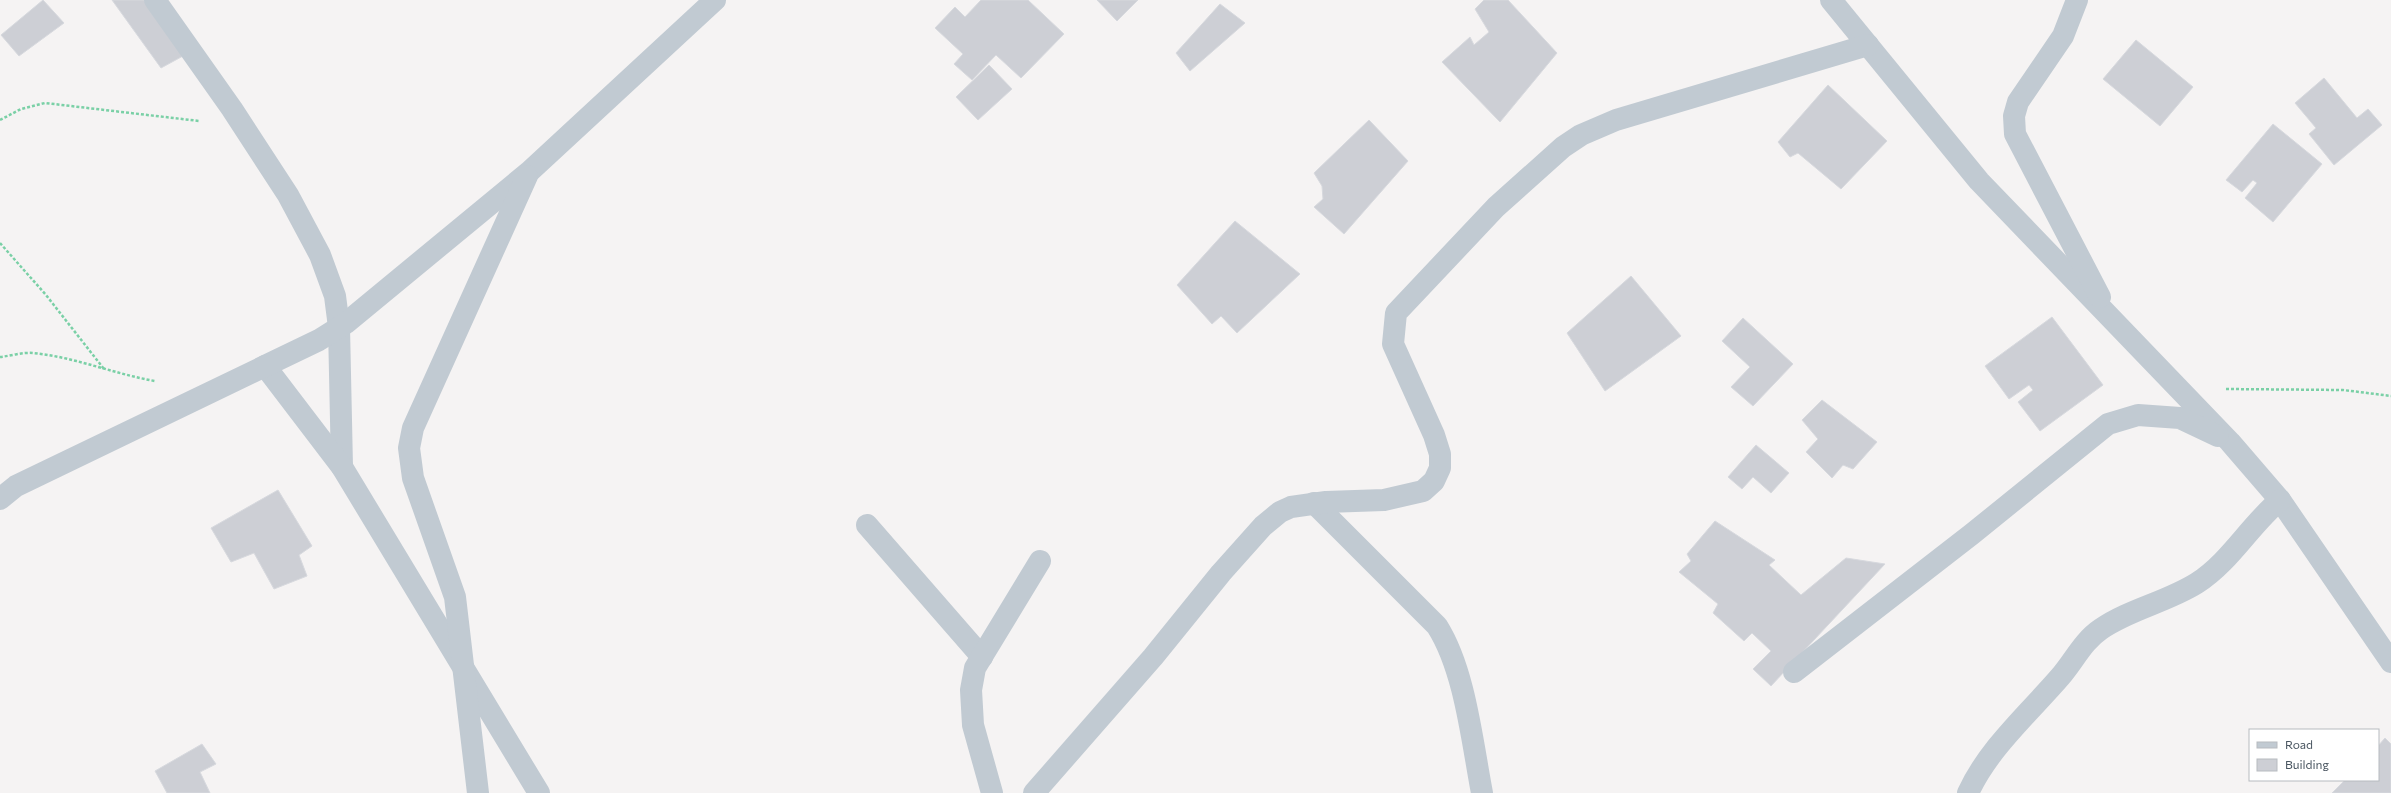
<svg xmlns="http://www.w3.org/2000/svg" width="2391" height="793" font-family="Commissioner,sans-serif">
	<rect width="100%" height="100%" fill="#f5f3f3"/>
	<g fill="#cdcfd5" stroke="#d7d9de">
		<polygon points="43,0 64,23 19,56 1,35"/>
		<polygon points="112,0 144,0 183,56 161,68"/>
		<polygon points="981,0 1028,0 1064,34 1021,78 996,55 972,80 954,64 963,54 935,28 955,7 965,17"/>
		<polygon points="1097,0 1138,0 1117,21"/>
		<polygon points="1484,0 1508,0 1557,53 1500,122 1442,62 1470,37 1474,45 1489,32 1475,9"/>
		<polygon points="1220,4 1245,23 1190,71 1176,53"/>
		<polygon points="2136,40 2193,87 2160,126 2103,79"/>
		<polygon points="989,65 1012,89 978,120 956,97"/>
		<polygon points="2324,78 2357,118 2368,109 2382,125 2334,165 2309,134 2316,128 2295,103"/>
		<polygon points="1828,85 1887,141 1841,189 1798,153 1790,157 1778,142"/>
		<polygon points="1369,120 1408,161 1344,234 1314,207 1323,199 1322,186 1314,173"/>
		<polygon points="2273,124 2322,164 2273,222 2245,198 2257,183 2253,180 2242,192 2226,180"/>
		<polygon points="1235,221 1300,274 1237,333 1221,316 1212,324 1177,285"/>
		<polygon points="1631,276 1681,336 1605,391 1567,333"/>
		<polygon points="2052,317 2103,385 2040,431 2018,402 2033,390 2029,385 2009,399 1985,366"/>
		<polygon points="1743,318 1793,364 1753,406 1731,387 1750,367 1722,341"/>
		<polygon points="1822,400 1877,442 1853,469 1843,465 1832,478 1806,452 1818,439 1802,420"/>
		<polygon points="1756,445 1789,473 1771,493 1753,477 1742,489 1728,477"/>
		<polygon points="278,490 312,546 299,555 307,576 274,589 254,553 231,562 211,528"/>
		<polygon points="1715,521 1775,560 1769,565 1801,595 1846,558 1885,564 1771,686 1753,669 1771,651 1752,633 1744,641 1713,613 1718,604 1679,572 1691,561 1687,554"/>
		<polygon points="2385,738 2391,744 2391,793 2332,793 2345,780 2378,780 2378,746"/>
		<polygon points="202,744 216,764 200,772 210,793 167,793 155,771"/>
	</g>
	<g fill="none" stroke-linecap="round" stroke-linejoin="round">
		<g stroke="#7ad0a6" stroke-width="2.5" stroke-dasharray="3 2" stroke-linecap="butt">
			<polyline points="0,120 21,109 45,103 199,121"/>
			<polyline points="0,243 46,295 104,369"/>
			<path d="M0,357C10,356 23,352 33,353C75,357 114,374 155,381"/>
			<polyline points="2226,389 2343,390 2391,396"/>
		</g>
		<g stroke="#c1cad2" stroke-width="22">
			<polyline points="155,0 232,109 288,195 320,255 335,296 339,327 342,467"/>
			<polyline points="1831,0 1979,181 2230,442 2280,500 2391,662"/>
			<polyline points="2077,0 2063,36 2018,102 2014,116 2015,134 2100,297"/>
			<polyline points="265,366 342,467 539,793"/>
			<polyline points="0,499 16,486 319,340 346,323 529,172 715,0"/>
			<path d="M1314,503L1437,626C1465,670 1472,741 1482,793"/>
			<polyline points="867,525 982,657"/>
			<polyline points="1794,672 1972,534 2108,424 2138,415 2180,418 2218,436"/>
			<polyline points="478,793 455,597 413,478 409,448 413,428 527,176"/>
			<polyline points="992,793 973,725 971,690 975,668 1040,561"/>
			<polyline points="1034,793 1153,657 1221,573 1263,526 1280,512 1291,507 1326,502 1384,500 1423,491 1434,481 1440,468 1440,454 1434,435 1393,344 1396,313 1496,207 1563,147 1581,135 1616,120 1868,45"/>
			<path d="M1968,793C1988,749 2028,714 2060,677C2074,661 2083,641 2101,629C2130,609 2167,602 2197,583C2230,562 2250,525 2280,500"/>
		</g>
	</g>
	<rect x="2249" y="729" width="130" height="52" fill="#ffffff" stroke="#b7bbc0"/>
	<rect x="2257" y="742" width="20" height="6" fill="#c1cad2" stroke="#b7bbc0"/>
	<text x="2285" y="749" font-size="12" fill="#4a5661">Road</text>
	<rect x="2257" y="759" width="20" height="12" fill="#cdcfd5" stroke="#b7bbc0"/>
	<text x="2285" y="769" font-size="12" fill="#4a5661">Building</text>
</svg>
